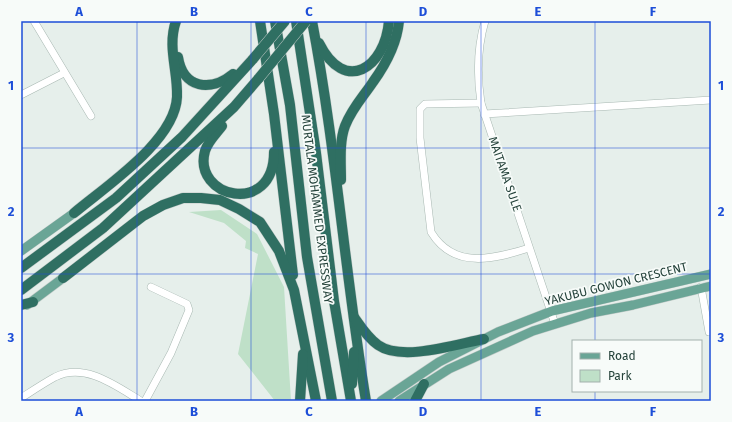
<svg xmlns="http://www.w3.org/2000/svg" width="732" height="422" font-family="'Fira Sans',sans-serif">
	<rect width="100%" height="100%" fill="#e6efeb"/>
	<polygon fill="#bfe0c8" points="221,210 257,234 284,287 291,401 275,401 238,354 258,254 245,248 246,241 224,223 189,212"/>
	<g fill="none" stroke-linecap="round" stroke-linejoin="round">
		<g stroke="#a8b8b2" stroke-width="8">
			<g id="minor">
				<polyline points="34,21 91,116"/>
				<path d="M485,21C477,48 477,76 481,103L555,324"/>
				<polyline points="21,95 64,73"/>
				<path d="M481,103L425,104L420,109V138L431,232C454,270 494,259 529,248"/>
				<polyline points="484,114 711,100"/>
				<polyline points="701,287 709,332"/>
				<path d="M21,398C32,391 44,383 55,377C85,362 116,386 141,401"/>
				<polyline points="145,401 171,353 189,310 187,304 151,287"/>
			</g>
		</g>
		<g stroke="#c2cac8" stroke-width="10">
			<g id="major">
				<polyline points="21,251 74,213"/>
				<polyline points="27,305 63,278"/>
				<polyline points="381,401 439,362 498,332 552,311 711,274"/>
				<polyline points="399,401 449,369 533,331 591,313 633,305 711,286"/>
			</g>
		</g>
		<g stroke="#c2cac8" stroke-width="11">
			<g id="highway">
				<polyline points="260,21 274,114 293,275"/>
				<polyline points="275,21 290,105 307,257 332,401"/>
				<polyline points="296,21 316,153 334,301 351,401"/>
				<path d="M312,21C336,147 345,275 366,401"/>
				<path d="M319,43C345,95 385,68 389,21"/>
				<path d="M178,57C183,89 211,92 233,74"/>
				<path d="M222,126C216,134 208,141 205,151C192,198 274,217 274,152"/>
				<path d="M341,180C341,163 339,142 345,126C352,108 363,97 373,82C386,64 397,43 399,21"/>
				<path d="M74,213C106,186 175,141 177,97C178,70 167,47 176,21"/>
				<polyline points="21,268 116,198 182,137 253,59"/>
				<polyline points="63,278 143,216 163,205 183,198 201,198 220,200 239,209 260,222 279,251 294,290 316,401"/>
				<polyline points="21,290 103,228 234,107 259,78"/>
				<polyline points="21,305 33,302"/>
				<path d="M354,317C361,327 367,337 378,345C402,362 457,344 484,339"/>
				<polyline points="352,384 354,352"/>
				<polyline points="300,401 303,354"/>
				<polyline points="415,401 424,384"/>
			</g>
		</g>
		<use href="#minor" stroke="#fff" stroke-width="7"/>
		<use href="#major" stroke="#6aa596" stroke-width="9"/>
		<use href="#highway" stroke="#2f6f62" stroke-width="10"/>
		<g stroke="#c2cac8" stroke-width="11" stroke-linecap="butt">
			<g id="highway-bridge">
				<polyline points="253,59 285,21"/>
				<polyline points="259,78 306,21"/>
			</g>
		</g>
		<use href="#highway-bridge" stroke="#2f6f62" stroke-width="10"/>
	</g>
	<path fill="none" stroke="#1d4ed8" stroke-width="1" stroke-opacity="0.55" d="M137,21V401M251,21V401M366,21V401M481,21V401M595,21V341M21,148H711M21,274H711M595,391V401"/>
	<g text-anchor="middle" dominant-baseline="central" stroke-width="3.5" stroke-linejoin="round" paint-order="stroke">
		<g font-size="12" fill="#24423a" stroke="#f7fbf9">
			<text transform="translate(505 174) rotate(71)">MAITAMA SULE</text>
			<text transform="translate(317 209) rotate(83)">MURTALA MOHAMMED EXPRESSWAY</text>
			<text transform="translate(616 284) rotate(-14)">YAKUBU GOWON CRESCENT</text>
		</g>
	</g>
	<rect width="732" height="422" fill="none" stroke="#f7fbf9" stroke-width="44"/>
	<rect x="572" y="340" width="130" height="52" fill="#f7fbf9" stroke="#a3b1ad"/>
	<rect x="580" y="353" width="20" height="6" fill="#6aa596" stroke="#a3b1ad"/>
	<text x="608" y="360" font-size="12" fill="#24423a">Road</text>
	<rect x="580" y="370" width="20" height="12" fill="#bfe0c8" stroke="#a3b1ad"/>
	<text x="608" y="380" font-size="12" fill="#24423a">Park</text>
	<rect x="22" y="22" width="688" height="378" fill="none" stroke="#1d4ed8" stroke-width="1.5"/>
	<g font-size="13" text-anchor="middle" font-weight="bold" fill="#1d4ed8">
		<text x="79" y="16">A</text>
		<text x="194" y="16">B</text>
		<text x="309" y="16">C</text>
		<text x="423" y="16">D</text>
		<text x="538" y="16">E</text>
		<text x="653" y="16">F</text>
		<text x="11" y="90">1</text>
		<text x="721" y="90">1</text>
		<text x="11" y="216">2</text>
		<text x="721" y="216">2</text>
		<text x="11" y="342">3</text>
		<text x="721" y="342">3</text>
		<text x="79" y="416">A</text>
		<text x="194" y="416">B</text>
		<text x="309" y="416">C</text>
		<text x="423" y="416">D</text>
		<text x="538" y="416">E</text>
		<text x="653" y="416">F</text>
	</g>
</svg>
